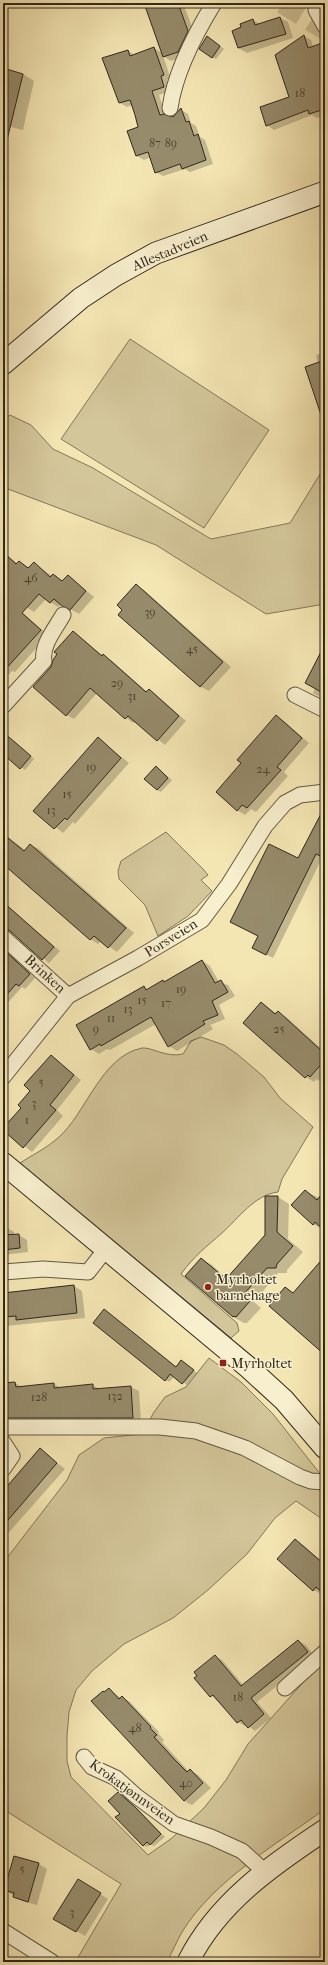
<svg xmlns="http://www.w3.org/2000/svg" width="328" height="1965" font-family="'IM FELL French Canon',serif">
	<rect width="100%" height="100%" fill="#f4e6b3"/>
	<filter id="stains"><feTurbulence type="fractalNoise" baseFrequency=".005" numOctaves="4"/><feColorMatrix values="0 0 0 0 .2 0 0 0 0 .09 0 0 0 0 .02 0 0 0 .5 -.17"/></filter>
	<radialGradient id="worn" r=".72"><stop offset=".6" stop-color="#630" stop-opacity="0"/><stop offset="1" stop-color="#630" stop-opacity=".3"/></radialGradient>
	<g fill="#d3c69a" stroke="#82775c">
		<polygon points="130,339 269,430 204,528 61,439"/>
		<polygon points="10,415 31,425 53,449 93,468 211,539 290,523 325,466 325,604 266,614 156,545 8,489 3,483 3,420"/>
		<polygon points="166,832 203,869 208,875 201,880 212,891 188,916 158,936 145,905 119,879 118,871 121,861"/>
		<path d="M201,1037L224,1045L237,1054L264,1077L280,1098L313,1127L282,1179L278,1192C254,1195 239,1218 222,1233C206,1247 194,1256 181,1274L237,1323L239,1331L231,1338L20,1163C32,1155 47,1148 58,1138C86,1114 101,1056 142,1048C152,1047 166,1058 183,1054L191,1041Z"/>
		<path d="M209,1358L241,1382L273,1414L325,1480V1521L296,1501L275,1518L247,1554L208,1590L173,1618L124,1644L92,1671L76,1690L69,1712L67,1736V1761L71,1777L148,1855L172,1838L204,1808L226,1780L248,1744L325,1658V1809C277,1844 214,1880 182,1932C177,1941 172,1952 167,1962H80L77,1959L121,1884L3,1809V1563L67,1480L79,1455L104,1438L142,1434L154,1412L165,1397L186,1387Z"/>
	</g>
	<g fill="#0003">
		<polygon points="145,3 191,3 192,5 185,8 195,35 185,56 171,61 163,56 171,79 167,80 171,91 159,95 166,116 173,118 181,110 188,114 191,123 196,126 200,137 205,140 213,164 190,172 185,169 163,176 156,172 151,157 144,160 137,156 129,131 139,128 133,105 127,107 120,103 128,51 135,55 154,48 162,53"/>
		<polygon points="280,18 288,22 293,38 247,53 238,48 243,28 253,20 260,24"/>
		<polygon points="304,36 311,40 313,47 325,43 325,115 317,118 312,115 274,130 267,125 291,98"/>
		<polygon points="211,39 224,49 216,59 212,57"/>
		<polygon points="3,69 23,74 34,81 23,130 3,125"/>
		<polygon points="325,352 325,399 316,355"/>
		<polygon points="3,552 18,564 19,562 29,568 34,563 52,576 53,575 63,581 68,576 94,597 79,614 61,604 58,607 46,599 34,612 26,607 3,587"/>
		<polygon points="136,586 144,590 231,667 209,691 201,687 119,615"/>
		<polygon points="15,608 23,613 48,635 15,672 12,671 3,681 3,622"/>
		<polygon points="73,632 103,656 111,660 147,692 149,690 156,695 186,721 165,745 135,721 133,723 126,718 97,693 74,719 67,715 52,667"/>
		<polygon points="325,663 325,700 313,693"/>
		<polygon points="276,716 284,721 309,743 284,772 288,776 256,812 251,809 245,815 237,810 242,763"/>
		<polygon points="3,732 34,759 25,770 3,753"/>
		<polygon points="98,738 129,763 75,824 73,822 63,833 35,811"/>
		<polygon points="156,767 172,780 161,792 157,790"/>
		<polygon points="325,824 325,858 323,856 273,958 259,951 298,860"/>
		<polygon points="3,833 26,851 31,845 39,849 134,933 117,952 101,941 98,944 90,939 9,868 7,869 3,867"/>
		<polygon points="3,902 60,951 49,963 13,932 7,931 3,934"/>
		<polygon points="3,948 35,978 25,989 22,987 3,1008"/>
		<polygon points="202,961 210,966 219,982 228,985 235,996 219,1005 225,1019 210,1025 213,1029 177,1051 169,1046 156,1024 110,1050 107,1049 99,1054 91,1049 144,987 148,990 165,983"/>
		<polygon points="262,1003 277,1014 278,1013 286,1017 325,1052 325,1074 318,1081 316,1079 314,1082 306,1077"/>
		<polygon points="51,1056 81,1080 57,1110 63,1116 32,1152 3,1129 22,1108"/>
		<polygon points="305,1191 325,1201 325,1231 313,1224"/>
		<polygon points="278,1197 289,1204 288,1239 303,1252 287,1270 287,1273 278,1273 254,1302 261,1308 247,1323 244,1323 233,1317 187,1275 201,1259 212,1265 227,1279 266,1235"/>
		<polygon points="6,1227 14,1232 14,1235 19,1235 27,1240 28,1252 3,1255 3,1228"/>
		<polygon points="74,1286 82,1291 85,1318 6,1326 3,1324 3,1294"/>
		<polygon points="105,1310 177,1368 185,1364 197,1373 187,1385 175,1376 169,1382 166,1380"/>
		<polygon points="15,1383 22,1387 54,1384 61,1388 92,1385 100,1389 131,1387 139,1391 141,1422 15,1422 6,1417 6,1411 3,1411 3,1384"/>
		<polygon points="41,1450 65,1469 3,1539 3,1492"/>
		<polygon points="295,1540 303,1545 325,1564 325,1593 322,1595 314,1590"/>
		<polygon points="298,1641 306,1645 314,1656 257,1702 271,1718 255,1731 247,1725 245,1726 238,1722 195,1679 215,1656 222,1660 244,1686"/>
		<polygon points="109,1689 121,1698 122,1697 130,1702 159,1732 158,1733 164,1740 162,1742 182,1764 189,1772 190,1770 198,1775 211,1788 192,1805 184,1801 105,1693"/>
		<polygon points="118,1793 139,1810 165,1837 154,1846 150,1844 147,1847 143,1845 121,1814"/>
		<polygon points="14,1857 39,1864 47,1869 37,1905 22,1901 5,1890"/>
		<polygon points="86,1885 108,1899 85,1936 54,1918"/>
	</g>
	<g fill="#968b6b" stroke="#30281d">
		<polygon points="144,3 178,3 188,31 178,52 163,57"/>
		<polygon points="280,17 286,34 238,48 232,31 241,27 240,24 253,19 255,25"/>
		<polygon points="304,35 308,48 325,42 325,109 309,114 308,110 266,126 260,107 289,97 275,55"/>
		<polygon points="207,36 220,46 212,58 199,49"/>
		<polygon points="154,47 164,75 161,76 164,87 152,91 160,115 164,114 173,117 181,108 186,122 189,121 194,136 198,134 206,160 182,169 180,164 155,173 148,152 136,156 127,131 138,127 135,115 130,100 119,103 102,58 128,50 130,56"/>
		<polygon points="3,68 23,74 7,140 3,140"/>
		<polygon points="325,360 325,418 322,418 305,367"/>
		<polygon points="3,552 16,564 19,561 28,568 34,562 50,577 53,574 62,581 68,575 86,591 70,610 62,606 54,599 50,603 39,594 22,613 41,630 3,672"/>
		<polygon points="136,584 223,662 200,687 118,615 122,610 117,605"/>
		<polygon points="73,631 102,656 103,654 146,692 149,689 179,716 157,741 128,716 125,719 90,688 66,716 33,687 51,667 53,660 57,654 54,652"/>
		<polygon points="325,644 325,694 305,683"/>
		<polygon points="276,715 302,738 277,767 281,770 247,808 242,805 237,811 216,792 241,763 237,760"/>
		<polygon points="3,732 31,756 20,769 3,754"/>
		<polygon points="98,737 121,758 67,820 65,818 54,829 33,811"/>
		<polygon points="156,766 168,778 157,790 144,779"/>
		<polygon points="325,806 325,858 316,854 266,955 252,948 258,936 230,922 269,844 298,858"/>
		<polygon points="3,834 24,851 30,844 126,928 108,948 94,936 90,940 3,864"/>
		<polygon points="3,902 54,947 42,960 9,930 3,928"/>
		<polygon points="3,949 30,974 19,986 16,984 3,999"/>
		<polygon points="202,960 215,983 221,980 228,992 212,1001 218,1015 203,1021 205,1024 168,1047 151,1017 101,1046 100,1044 90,1050 76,1025 144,986 146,990 163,980 164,982"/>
		<polygon points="261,1002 275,1014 278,1011 325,1054 325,1060 310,1077 308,1075 305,1078 243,1023"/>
		<polygon points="51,1055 74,1075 50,1105 56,1110 23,1148 3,1130 3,1128 21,1108 18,1105 30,1091 24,1085"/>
		<polygon points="305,1190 317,1200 325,1190 325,1231 315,1222 313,1225 291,1205"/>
		<polygon points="265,1196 278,1196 277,1232 293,1246 277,1264 276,1268 267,1268 243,1295 250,1301 236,1317 234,1316 233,1317 185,1276 201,1258 226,1279 265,1235"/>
		<polygon points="19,1234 20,1248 3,1250 3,1235"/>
		<polygon points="325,1256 325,1355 269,1306 285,1287 293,1293"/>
		<polygon points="74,1285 77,1313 16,1320 16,1316 3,1317 3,1293"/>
		<polygon points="104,1309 176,1367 181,1360 194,1370 182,1384 170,1374 165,1381 93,1323"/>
		<polygon points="15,1382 16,1387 54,1383 54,1388 93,1384 93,1389 131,1386 133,1418 5,1418 3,1406 3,1383"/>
		<polygon points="40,1448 57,1463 3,1526 3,1491"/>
		<polygon points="295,1539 325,1565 325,1595 316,1587 313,1591 277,1559"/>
		<polygon points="298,1640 308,1652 251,1698 264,1714 248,1728 241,1720 237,1723 213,1695 210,1697 194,1678 197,1676 194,1672 215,1655 241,1686"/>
		<polygon points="109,1688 119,1699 122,1696 151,1727 150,1728 157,1735 154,1737 174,1759 187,1772 190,1769 203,1783 184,1801 91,1701 103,1691 104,1692"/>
		<polygon points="118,1792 135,1807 161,1834 150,1845 147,1842 143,1846 115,1817 120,1814 108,1801"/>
		<polygon points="14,1856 39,1863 28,1902 13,1897 14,1893 4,1890"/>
		<polygon points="78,1879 101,1893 76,1932 53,1919"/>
	</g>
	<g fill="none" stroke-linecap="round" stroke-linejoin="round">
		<polyline stroke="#cdc095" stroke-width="22" stroke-dasharray="22 11" stroke-linecap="butt" points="283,3 325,29"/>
		<g stroke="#615842" stroke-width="17">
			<g id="minor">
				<polyline points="317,3 316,10 325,26"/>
				<path d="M170,108C175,72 195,34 214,3"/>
				<polyline points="295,695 325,710"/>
				<path d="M3,706L44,661C41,645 56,628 63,615"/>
				<polyline points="3,937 68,996"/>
				<polyline points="3,1077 68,996 138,958 202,920 229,884 265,826 285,803 300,795 325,792"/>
				<polyline points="3,1272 43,1269 88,1272 106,1249"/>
				<polyline points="3,1427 160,1427 196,1431 245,1448 300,1477 311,1481 325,1482"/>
				<polyline points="3,1442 12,1456 3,1469"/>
				<polyline points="285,1688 325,1652"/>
				<polyline points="84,1757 92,1767 116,1778 136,1796 174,1824 211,1837 242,1851 264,1871"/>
				<polyline points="3,1931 52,1962"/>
			</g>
		</g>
		<g stroke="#30281d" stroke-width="23">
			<g id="secondary">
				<polyline points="3,364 81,298 116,275 156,253 325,192"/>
				<polyline points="3,1163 249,1368 284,1400 325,1448"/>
				<path d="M188,1962C217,1903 272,1865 325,1830"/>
			</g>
		</g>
		<use href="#minor" stroke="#f8efce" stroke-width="15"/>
		<use href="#secondary" stroke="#f8efce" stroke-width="21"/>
	</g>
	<g fill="#8f2418" stroke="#f8efce" stroke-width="1.5">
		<circle cx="208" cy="1287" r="4"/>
		<rect x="219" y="1359" width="8" height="8" rx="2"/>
	</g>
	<g text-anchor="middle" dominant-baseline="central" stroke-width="3" stroke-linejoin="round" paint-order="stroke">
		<g font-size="12" fill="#4a4130">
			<text x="300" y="93">18</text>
			<text x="155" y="143">87</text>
			<text x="171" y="143">89</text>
			<text x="31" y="578">46</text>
			<text x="150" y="612">39</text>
			<text x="192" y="649">45</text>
			<text x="117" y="683">29</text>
			<text x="132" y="696">31</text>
			<text x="91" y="767">19</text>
			<text x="263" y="769">24</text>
			<text x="67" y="794">15</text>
			<text x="51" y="810">13</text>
			<text x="181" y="989">19</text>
			<text x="142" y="1000">15</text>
			<text x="166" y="1003">17</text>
			<text x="128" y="1009">13</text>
			<text x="111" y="1018">11</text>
			<text x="96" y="1029">9</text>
			<text x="279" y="1029">25</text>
			<text x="41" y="1082">5</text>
			<text x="34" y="1103">3</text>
			<text x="27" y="1120">1</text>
			<text x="115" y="1396">132</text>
			<text x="39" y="1397">128</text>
			<text x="238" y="1697">18</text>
			<text x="135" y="1728">48</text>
			<text x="186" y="1783">40</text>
			<text x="22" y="1869">5</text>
			<text x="72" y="1912">3</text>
		</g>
		<g font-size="14" fill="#30281d" stroke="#f8efce">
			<text transform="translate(170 251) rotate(-23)">Allestadveien</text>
			<text transform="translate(171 938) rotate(-32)">Porsveien</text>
			<text transform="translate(45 974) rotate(42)">Brinken</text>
			<text transform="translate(132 1792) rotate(36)">Krokatjønnveien</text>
		</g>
		<g font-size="14" fill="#30281d" stroke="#f8efce" text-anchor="start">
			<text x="216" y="1279">Myrholtet<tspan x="216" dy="16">barnehage</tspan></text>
			<text x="231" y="1363">Myrholtet</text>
		</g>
	</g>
	<rect width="328" height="1965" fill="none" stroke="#f4e6b3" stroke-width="16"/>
	<rect x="4" y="4" width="320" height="1957" fill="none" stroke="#30281d" stroke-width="2"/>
	<rect x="8" y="8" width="312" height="1949" fill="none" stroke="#30281d"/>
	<rect width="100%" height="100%" filter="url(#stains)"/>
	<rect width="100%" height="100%" fill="url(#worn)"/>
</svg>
